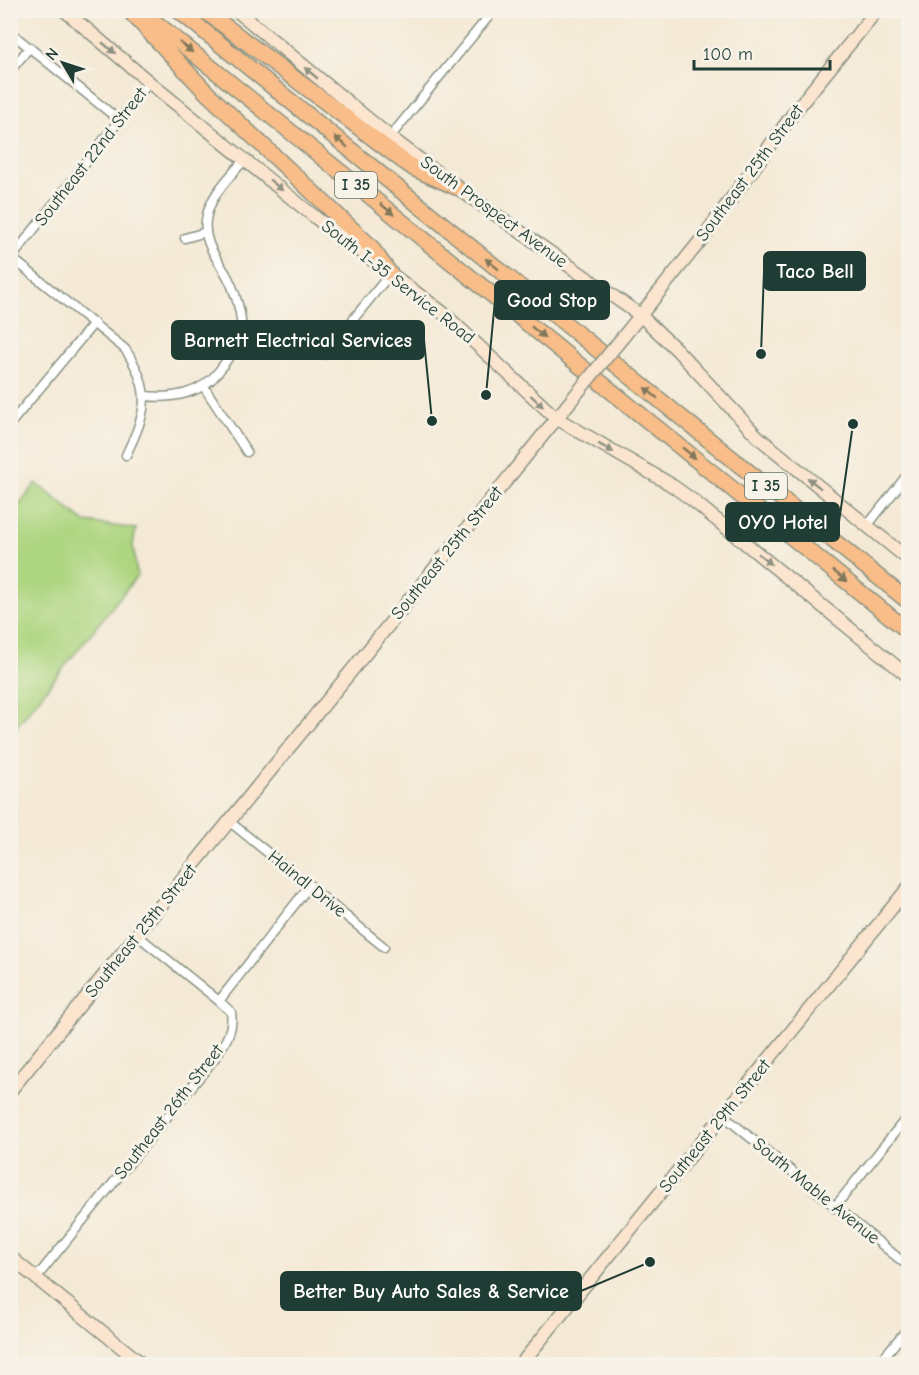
<svg xmlns="http://www.w3.org/2000/svg" width="919" height="1375" font-family="'Comic Neue',sans-serif">
	<rect width="100%" height="100%" fill="#f7f3e8"/>
	<filter id="ink" filterUnits="userSpaceOnUse"><feTurbulence type="fractalNoise" baseFrequency=".0167" numOctaves="2"/><feDisplacementMap in="SourceGraphic" scale="12" xChannelSelector="R" yChannelSelector="G"/><feConvolveMatrix kernelMatrix="1 2 1 2 8 2 1 2 1" color-interpolation-filters="sRGB"/></filter>
	<filter id="wash" filterUnits="userSpaceOnUse"><feTurbulence type="fractalNoise" baseFrequency=".008" numOctaves="4" result="noise"/><feDisplacementMap in="SourceGraphic" scale="24" xChannelSelector="R" yChannelSelector="G"/><feGaussianBlur stdDeviation="1.35" result="paint"/><feColorMatrix in="noise" values="0 0 0 0 0 0 0 0 0 0 0 0 0 0 0 0 0 1.4 0 .05"/><feComposite in="paint" operator="in"/></filter>
	<g filter="url(#wash)">
		<rect width="100%" height="100%" fill="#f4e9d5"/>
		<polygon fill="#aed681" stroke="#668a5a" stroke-width="1.5" points="36,483 85,522 136,529 133,544 137,576 11,733 11,515"/>
	</g>
	<g filter="url(#ink)">
		<g fill="none" stroke-linecap="round" stroke-linejoin="round">
			<g stroke="#8a9384" stroke-width="11">
				<g id="street">
					<polyline points="10,32 119,120"/>
					<polyline points="10,71 30,47"/>
					<polyline points="390,137 494,10"/>
					<polyline points="185,238 206,232"/>
					<path d="M12,258L125,349C153,391 147,411 126,455"/>
					<polyline points="10,260 149,82"/>
					<polyline points="242,333 291,345 313,348 325,354 390,274"/>
					<polyline points="204,387 247,452"/>
					<path d="M145,396C172,399 202,394 219,371C225,363 240,342 241,331C243,315 234,288 226,274C216,257 203,242 206,220C209,196 230,177 245,159"/>
					<polyline points="10,424 94,323"/>
					<polyline points="867,526 908,474"/>
					<polyline points="230,822 384,947"/>
					<polyline points="900,898 908,905"/>
					<polyline points="137,935 219,1001"/>
					<polyline points="724,1116 908,1266"/>
					<polyline points="834,1208 908,1116"/>
					<path d="M36,1278L215,1058C225,1043 234,1030 231,1012L219,1001L310,885"/>
					<polyline points="119,1364 128,1354"/>
					<polyline points="878,1364 908,1328"/>
				</g>
			</g>
			<g stroke="#8a9384" stroke-width="15">
				<g id="secondary">
					<polyline points="64,10 149,82 316,218 442,312 556,418 670,484 691,499 908,676"/>
					<polyline points="236,10 390,137 456,187 640,315 676,349 758,437 908,559"/>
					<polyline points="623,337 705,235 796,110 877,10"/>
					<polyline points="10,1091 578,392"/>
					<polyline points="10,1257 142,1364"/>
					<polyline points="521,1364 908,888"/>
				</g>
			</g>
			<g stroke="#8a9384" stroke-width="18">
				<g id="highway">
					<polyline points="129,10 208,94 370,246 390,274"/>
					<polyline points="140,10 908,631"/>
					<polyline points="178,10 908,601"/>
					<polyline points="204,10 402,160 415,169 456,187"/>
				</g>
			</g>
			<use href="#street" stroke="#fff" stroke-width="8"/>
			<use href="#secondary" stroke="#fce5cf" stroke-width="12"/>
			<use href="#highway" stroke="#f8bd88" stroke-width="15"/>
			<g stroke="#8a9384" stroke-width="15" stroke-linecap="butt">
				<polyline id="secondary-bridge" points="578,392 623,337"/>
			</g>
			<use href="#secondary-bridge" stroke="#fce5cf" stroke-width="12"/>
		</g>
		<defs><path id="oneway-solid" d="M-6-.8H1V-3.2L6.5 0L1 3.2V.8H-6Z" transform="scale(1.5)"/></defs>
		<g fill="#81775a">
			<use href="#oneway-solid" transform="translate(186 47) rotate(39)"/>
			<use href="#oneway-solid" transform="translate(341 142) rotate(-141)"/>
			<use href="#oneway-solid" transform="translate(387 209) rotate(39)"/>
			<use href="#oneway-solid" transform="translate(492 264) rotate(-141)"/>
			<use href="#oneway-solid" transform="translate(538 332) rotate(39)"/>
			<use href="#oneway-solid" transform="translate(651 393) rotate(-141)"/>
			<use href="#oneway-solid" transform="translate(689 453) rotate(39)"/>
			<use href="#oneway-solid" transform="translate(840 576) rotate(39)"/>
		</g>
		<g fill="#8e9182">
			<use href="#oneway-solid" transform="translate(109 48) rotate(40)"/>
			<use href="#oneway-solid" transform="translate(311 73) rotate(-140)"/>
			<use href="#oneway-solid" transform="translate(276 185) rotate(39)"/>
			<use href="#oneway-solid" transform="translate(537 401) rotate(43)"/>
			<use href="#oneway-solid" transform="translate(606 448) rotate(29)"/>
			<use href="#oneway-solid" transform="translate(814 483) rotate(-141)"/>
			<use href="#oneway-solid" transform="translate(765 559) rotate(39)"/>
		</g>
	</g>
	<g text-anchor="middle" dominant-baseline="central" stroke-width="6" stroke-linejoin="round" paint-order="stroke">
		<g fill="#f7f3e8" stroke="#60746a" stroke-width="1.5">
			<rect x="335" y="172" width="42" height="26" rx="4.5"/>
			<rect x="745" y="473" width="42" height="26" rx="4.5"/>
		</g>
		<g font-size="16" font-weight="bold" fill="#1f3d34">
			<text x="356" y="185">I 35</text>
			<text x="766" y="486">I 35</text>
		</g>
		<g font-size="18" fill="#1f3d34" stroke="#f7f3e8">
			<text transform="translate(91 157) rotate(-52)">Southeast 22nd Street</text>
			<text transform="translate(750 173) rotate(-53)">Southeast 25th Street</text>
			<text transform="translate(494 212) rotate(36)">South Prospect Avenue</text>
			<text transform="translate(398 282) rotate(38)">South I-35 Service Road</text>
			<text transform="translate(447 553) rotate(-51)">Southeast 25th Street</text>
			<text transform="translate(307 884) rotate(39)">Haindl Drive</text>
			<text transform="translate(141 931) rotate(-51)">Southeast 25th Street</text>
			<text transform="translate(169 1112) rotate(-52)">Southeast 26th Street</text>
			<text transform="translate(715 1126) rotate(-51)">Southeast 29th Street</text>
			<text transform="translate(816 1191) rotate(39)">South Mable Avenue</text>
		</g>
	</g>
	<path fill="none" stroke="#1f3d34" stroke-width="2" d="M761 354L764 271M486 395L495 300M432 421L424 340M853 424L839 522M650 1262L581 1291"/>
	<g fill="#1f3d34" stroke="#f7f3e8" stroke-width="2">
		<circle cx="761" cy="354" r="6"/>
		<circle cx="486" cy="395" r="6"/>
		<circle cx="432" cy="421" r="6"/>
		<circle cx="853" cy="424" r="6"/>
		<circle cx="650" cy="1262" r="6"/>
	</g>
	<g fill="#1f3d34" stroke="#1f3d34" stroke-width="2">
		<rect x="764" y="252" width="101" height="38" rx="6"/>
		<rect x="495" y="281" width="114" height="38" rx="6"/>
		<rect x="172" y="321" width="252" height="38" rx="6"/>
		<rect x="726" y="503" width="113" height="38" rx="6"/>
		<rect x="281" y="1272" width="300" height="38" rx="6"/>
	</g>
	<g font-size="20" text-anchor="middle" font-weight="bold" fill="#fff">
		<text x="815" y="278">Taco Bell</text>
		<text x="552" y="307">Good Stop</text>
		<text x="298" y="347">Barnett Electrical Services</text>
		<text x="783" y="529">OYO Hotel</text>
		<text x="431" y="1298">Better Buy Auto Sales &amp; Service</text>
	</g>
	<rect width="919" height="1375" fill="none" stroke="#f7f3e8" stroke-width="36"/>
	<g transform="translate(63 63) rotate(309)" stroke="#f7f3e8" stroke-width="4.5" paint-order="stroke">
	<path d="M0-4.5L10 22L0 15L-10 22Z" fill="#1f3d34"/>
	<text y="-9" font-size="16" font-weight="bold" text-anchor="middle" fill="#1f3d34">N</text>
	</g>
	<path d="M694 60v9h136v-9" fill="none" stroke="#1f3d34" stroke-width="3"/>
	<text x="703" y="60" font-size="18" fill="#1f3d34" stroke="#f7f3e8" stroke-width="4.5" paint-order="stroke">100 m</text>
</svg>
